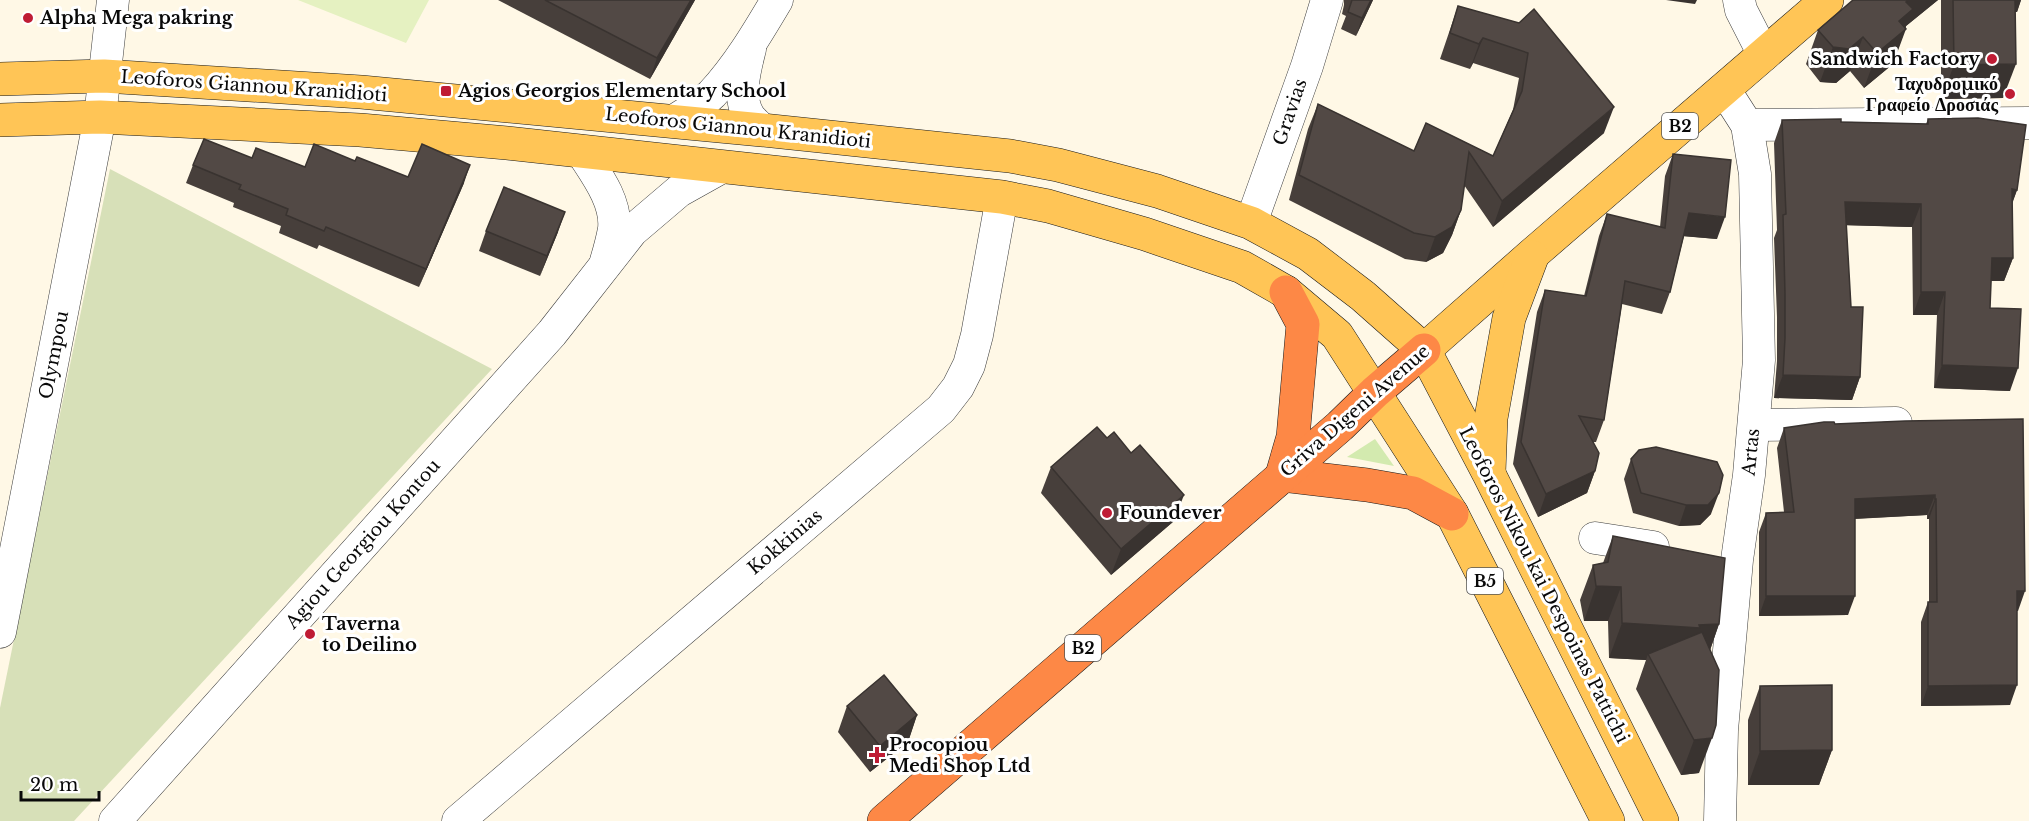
<svg xmlns="http://www.w3.org/2000/svg" width="2029" height="821" font-family="'Libre Baskerville',serif">
	<rect width="100%" height="100%" fill="#fff8e6"/>
	<polygon fill="#d3eaaf" points="1375,439 1394,466 1347,457"/>
	<polygon fill="#d7e0b8" points="110,169 492,369 74,821 0,821 0,708"/>
	<polygon fill="#e5f1c1" points="298,0 429,0 406,43"/>
	<g fill="none" stroke-linecap="round" stroke-linejoin="round">
		<g stroke="#3c3c3c" stroke-width="33">
			<g id="minor">
				<polyline points="1739,0 1741,10 1764,55"/>
				<path d="M750,49C745,69 737,97 749,116C752,121 758,125 762,130"/>
				<path d="M674,121C686,113 701,105 712,94C738,66 758,32 777,0"/>
				<polyline points="1747,125 2029,123"/>
				<path d="M581,151C595,173 617,201 614,229C612,240 609,251 606,261"/>
				<polyline points="1251,223 1307,66 1327,0"/>
				<polyline points="1754,425 1896,423"/>
				<polyline points="1595,538 1653,547"/>
				<polyline points="0,632 100,117 113,0"/>
				<polyline points="115,821 552,333 632,231 679,191 722,167"/>
				<polyline points="458,821 941,409 958,387 969,365 977,335 1002,197"/>
				<polyline points="1720,821 1722,730 1737,560 1749,475 1759,360 1755,174 1747,125 1724,89"/>
			</g>
		</g>
		<g stroke="#1a1a1a" stroke-width="34">
			<g id="major">
				<polyline points="0,79 104,76 361,92 762,130 1010,156 1058,165 1157,191 1251,223 1308,254 1363,296 1424,350 1489,474 1662,821"/>
				<polyline points="0,120 100,117 360,130 507,143 1002,197 1048,206 1145,234 1242,267 1286,292 1337,335 1452,514 1608,821"/>
				<polyline points="1424,350 1534,253 1827,0"/>
				<polyline points="1489,472 1491,418 1509,318 1532,257"/>
			</g>
		</g>
		<g stroke="#1a1a1a" stroke-width="34">
			<g id="highway">
				<polyline points="1282,475 1293,437 1303,324 1286,292"/>
				<polyline points="1282,475 1367,485 1413,493 1452,514"/>
				<polyline points="884,821 1340,426 1375,392 1424,350"/>
			</g>
		</g>
		<use href="#minor" stroke="#fff" stroke-width="32"/>
		<use href="#major" stroke="#ffc556" stroke-width="33"/>
		<use href="#highway" stroke="#fd8846" stroke-width="33"/>
	</g>
	<g fill="#473f3b">
		<polygon points="498,0 695,0 650,79"/>
		<polygon points="1344,0 1373,0 1356,36 1341,29 1346,16 1342,14 1344,5"/>
		<polygon points="1854,0 1938,0 1906,26 1893,64 1864,88 1850,71 1836,83 1820,82 1806,64 1818,30"/>
		<polygon points="1941,0 2021,0 2017,12 2015,12 2003,98 1941,99"/>
		<polygon points="1458,6 1519,23 1604,133 1493,227 1464,185 1461,210 1452,235 1443,253 1426,262 1405,259 1289,200 1308,129 1318,104 1414,151 1426,123 1493,156 1513,110 1519,78 1473,63 1470,69 1440,59"/>
		<polygon points="1928,119 2017,190 2012,203 2013,258 2004,281 1991,281 1990,308 2010,391 1934,388 1937,315 1913,315 1912,227 1846,225 1851,307 1860,377 1852,400 1774,398 1777,361 1777,317 1774,238 1777,230 1774,143 1782,120 1926,124"/>
		<polygon points="1673,154 1717,239 1684,236 1670,292 1662,314 1622,304 1604,420 1596,442 1593,442 1595,471 1587,493 1538,517 1513,464 1537,312 1545,290 1584,296 1599,236 1607,214 1660,227 1665,176"/>
		<polygon points="252,158 305,167 355,161 408,177 464,183 419,287 319,245 317,249 279,233 281,226 233,207 234,203 186,183 193,165"/>
		<polygon points="486,231 558,232 540,276 479,251"/>
		<polygon points="1905,421 2018,611 2017,611 2010,705 1921,706 1921,622 1928,602 1929,602 1929,519 1927,519 1927,515 1855,519 1848,615 1759,616 1759,532 1766,513 1784,512 1777,448 1784,428 1835,424"/>
		<polygon points="1107,438 1174,521 1111,575 1041,493 1051,467"/>
		<polygon points="1631,459 1711,514 1700,525 1679,526 1633,513 1624,479"/>
		<polygon points="1613,536 1719,624 1710,650 1699,773 1681,775 1636,689 1646,660 1609,658 1608,621 1584,621 1580,600 1593,565 1603,563"/>
		<polygon points="1760,686 1832,750 1819,785 1748,785 1748,720"/>
		<polygon points="847,706 917,715 908,742 870,772 838,732"/>
	</g>
	<g fill="#393330">
		<polygon points="691,0 695,0 650,79 657,58"/>
		<polygon points="1371,0 1373,0 1356,36 1362,18"/>
		<polygon points="1666,0 1697,0 1695,4"/>
		<polygon points="1908,0 1938,0 1906,26 1905,30 1906,29 1893,64 1864,88 1877,53 1906,2"/>
		<polygon points="2007,0 2021,0 2017,12 2002,12"/>
		<polygon points="1863,37 1850,71 1836,83 1820,82 1833,47"/>
		<polygon points="1483,38 1473,63 1470,69 1479,44"/>
		<polygon points="2016,64 2003,98 1941,99 1954,65"/>
		<polygon points="1614,107 1604,133 1493,227 1502,201"/>
		<polygon points="470,165 464,183 419,287 426,269"/>
		<polygon points="2012,189 2017,190 2009,213"/>
		<polygon points="1845,202 1921,204 1912,227 1837,225"/>
		<polygon points="1461,210 1452,235 1443,253 1426,262 1435,237"/>
		<polygon points="565,212 558,232 540,276 547,256"/>
		<polygon points="1689,213 1725,217 1717,239 1681,236"/>
		<polygon points="1992,258 2013,258 2004,281 1983,281"/>
		<polygon points="1921,292 1945,292 1937,315 1913,315"/>
		<polygon points="1942,365 2018,368 2010,391 1934,388"/>
		<polygon points="1783,375 1860,377 1852,400 1774,398"/>
		<polygon points="1595,471 1587,493 1538,517 1546,494"/>
		<polygon points="1719,493 1711,514 1700,525 1679,526 1686,505"/>
		<polygon points="1184,495 1174,521 1111,575 1121,549"/>
		<polygon points="1935,495 1927,515 1848,519 1855,499"/>
		<polygon points="1935,499 1936,499 1929,519 1927,519"/>
		<polygon points="1596,586 1621,587 1608,621 1584,621"/>
		<polygon points="2017,591 2025,591 2018,611 2009,611"/>
		<polygon points="1766,596 1855,596 1848,615 1759,616"/>
		<polygon points="1622,623 1699,625 1719,624 1707,659 1648,654 1646,660 1609,658"/>
		<polygon points="2017,685 2010,705 1921,706 1928,686"/>
		<polygon points="917,715 908,742 870,772 880,746"/>
		<polygon points="1712,738 1699,773 1681,775 1694,740"/>
		<polygon points="1832,750 1819,785 1748,785 1760,751"/>
	</g>
	<g fill="#524945" stroke="#393330" stroke-width="1.5">
		<polygon points="545,0 691,0 657,58"/>
		<polygon points="1352,0 1371,0 1362,18 1348,12"/>
		<polygon points="1853,0 1908,0 1906,2 1913,9 1899,21 1906,29 1877,53 1863,37 1849,49 1833,47 1818,30"/>
		<polygon points="1953,0 2015,0 2016,64 1954,65"/>
		<polygon points="1458,6 1519,23 1534,9 1614,107 1502,201 1469,152 1461,210 1452,227 1435,237 1414,233 1299,175 1318,104 1414,151 1426,123 1493,156 1522,91 1528,53 1483,38 1479,44 1450,33"/>
		<polygon points="1978,118 2026,125 2017,190 2012,189 2013,258 1992,258 1990,308 2021,309 2018,368 1942,365 1945,292 1921,292 1921,204 1845,202 1851,307 1863,307 1860,377 1783,375 1785,338 1785,294 1783,215 1786,214 1782,120 1841,119 1841,122 1928,124 1928,119"/>
		<polygon points="204,139 252,158 256,148 305,167 314,144 355,161 357,157 408,177 422,144 470,165 426,269 326,227 324,231 286,215 288,209 239,189 241,185 193,165"/>
		<polygon points="1673,154 1731,160 1725,217 1689,213 1670,292 1625,281 1604,420 1579,416 1599,453 1595,471 1546,494 1521,442 1545,290 1586,296 1607,214 1665,228"/>
		<polygon points="504,187 565,212 547,256 486,231"/>
		<polygon points="2023,419 2025,591 2017,591 2017,685 1928,686 1928,602 1937,602 1936,499 1935,499 1935,495 1855,499 1855,596 1766,596 1766,513 1794,512 1784,428 1824,422 1834,422 1835,424 1905,421"/>
		<polygon points="1097,427 1107,438 1114,432 1131,453 1140,445 1184,495 1121,549 1051,467"/>
		<polygon points="1656,447 1717,462 1723,475 1719,493 1708,505 1686,505 1641,493 1631,459 1639,450"/>
		<polygon points="1613,536 1725,558 1719,624 1699,625 1700,628 1622,623 1621,587 1596,586 1593,565 1608,562"/>
		<polygon points="1702,632 1719,670 1716,725 1712,738 1694,740 1648,654"/>
		<polygon points="884,675 917,715 880,746 847,706"/>
		<polygon points="1832,685 1832,750 1760,751 1760,686"/>
	</g>
	<g fill="#bf1c34" stroke="#fff" stroke-width="2">
		<circle cx="28" cy="18" r="6"/>
		<circle cx="1992" cy="59" r="6"/>
		<rect x="440" y="85" width="12" height="12" rx="3"/>
		<circle cx="2010" cy="94" r="6"/>
		<circle cx="1107" cy="513" r="6"/>
		<circle cx="310" cy="634" r="6"/>
		<path d="M874 746h6v6h6v6h-6v6h-6v-6h-6v-6h6z"/>
	</g>
	<g text-anchor="middle" dominant-baseline="central" stroke-width="6" stroke-linejoin="round" paint-order="stroke">
		<g fill="#fff" stroke="#535353" stroke-width="1.5">
			<rect x="1662" y="113" width="36" height="26" rx="4.5"/>
			<rect x="1467" y="568" width="36" height="26" rx="4.5"/>
			<rect x="1065" y="635" width="36" height="26" rx="4.5"/>
		</g>
		<g font-size="16" font-weight="bold" fill="#090909">
			<text x="1680" y="126">B2</text>
			<text x="1485" y="581">B5</text>
			<text x="1083" y="648">B2</text>
		</g>
		<g font-size="18" font-weight="bold" fill="#090909" stroke="#fff" text-anchor="start">
			<text x="40" y="18">Alpha Mega pakring</text>
			<text x="1980" y="59" text-anchor="end">Sandwich Factory</text>
			<text x="1998" y="84" text-anchor="end">Ταχυδρομικό<tspan x="1998" dy="21">Γραφείο Δροσιάς</tspan></text>
			<text x="458" y="91">Agios Georgios Elementary School</text>
			<text x="1119" y="513">Foundever</text>
			<text x="322" y="624">Taverna<tspan x="322" dy="21">to Deilino</tspan></text>
			<text x="889" y="745">Procopiou<tspan x="889" dy="21">Medi Shop Ltd</tspan></text>
		</g>
		<g font-size="18" fill="#090909" stroke="#fff">
			<text transform="translate(254 86) rotate(4)">Leoforos Giannou Kranidioti</text>
			<text transform="translate(1290 112) rotate(-71)">Gravias</text>
			<text transform="translate(738 128) rotate(6)">Leoforos Giannou Kranidioti</text>
			<text transform="translate(54 355) rotate(-79)">Olympou</text>
			<text transform="translate(1355 411) rotate(-41)">Griva Digeni Avenue</text>
			<text transform="translate(1751 452) rotate(-84)">Artas</text>
			<text transform="translate(785 542) rotate(-40)">Kokkinias</text>
			<text transform="translate(363 544) rotate(-48)">Agiou Georgiou Kontou</text>
			<text transform="translate(1544 585) rotate(63)">Leoforos Nikou kai Despoinas Pattichi</text>
		</g>
	</g>
	<path d="M21 791v9h78v-9" fill="none" stroke="#090909" stroke-width="3"/>
	<text x="30" y="791" font-size="18" fill="#090909" stroke="#ffffff" stroke-width="4.5" paint-order="stroke">20 m</text>
</svg>
